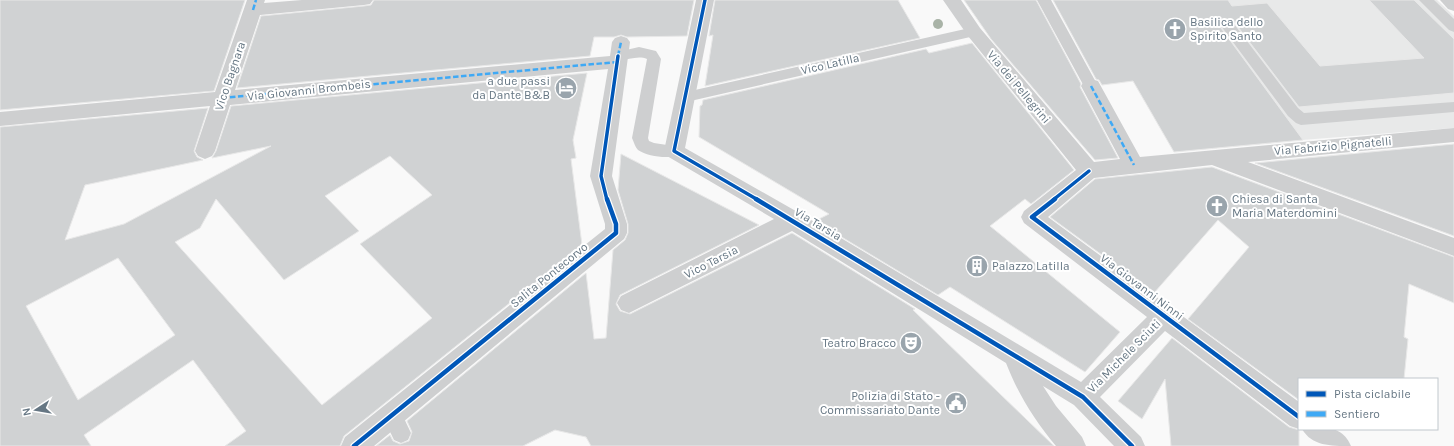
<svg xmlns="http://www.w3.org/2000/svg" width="1454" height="446" font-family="Karla,sans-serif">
	<rect width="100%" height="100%" fill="#f9f9f9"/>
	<polygon fill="#e8e9e9" points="1228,0 1437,0 1454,16 1454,128 1302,140 1212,19 1225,6 1232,6"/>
	<g fill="#d0d2d3" stroke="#e8e8e8" fill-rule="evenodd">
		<polygon points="0,0 245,0 214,91 0,110"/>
		<polygon points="374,0 694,0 687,36 627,37 621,35 614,37 594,37 590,56 237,88 261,16 364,6 371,5"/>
		<polygon points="715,0 898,0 920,38 705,86 713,35 709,36"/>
		<polygon points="964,0 1036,0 1081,84 1080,87 1118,158 1095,160 991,39"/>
		<polygon points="1053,0 1228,0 1232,6 1267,3 1320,66 1424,58 1369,0 1414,0 1454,39 1454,93 1299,107 1235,23 1228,21 1223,23 1221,28 1303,140 1174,152 1133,81 1102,85 1099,80 1096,79"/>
		<polygon points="972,43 1074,170 1031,204 1025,199 990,226 1120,332 1085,372 950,287 938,295 815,221 829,214 699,137 700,106 702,105 703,100 926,49 929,53"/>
		<path d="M587,73L573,140L576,158L571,159L582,245L344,436L340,446H225L246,431L193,360L84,435L91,446H0V127L208,108L194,151L197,157L203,160L85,185L65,240L124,224L271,146L212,158L216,151L231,106ZM390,156L432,195L360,244L432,318L322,405L175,242L200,228L216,199L284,280L359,231L325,196ZM118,258L175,335L78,400L26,306Z"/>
		<polygon points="1454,144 1454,236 1255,163"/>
		<polygon points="621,154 759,225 620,295 616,304 620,311 630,314 792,233 915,309 913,310 1054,446 591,446 586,437 555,430 523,446 376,446 390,435 393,441 400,444 409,441 412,432 407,421 586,273 594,339 606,338 613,250 625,240 628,233 628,224 618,190"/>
		<polygon points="1212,167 1454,257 1454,303 1409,284 1404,337 1408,339 1404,379 1299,379 1299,400 1188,319 1249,247 1218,220 1154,293 1050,217 1095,179"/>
		<polygon points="1172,338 1289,427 1299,430 1299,446 1171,446 1165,379 1142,419 1118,401"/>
	</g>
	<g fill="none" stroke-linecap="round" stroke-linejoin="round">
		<g fill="#cecfd0" fill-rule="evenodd">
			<polygon points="1037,0 1051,0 1098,86 1096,90 1091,91 1086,90"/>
			<polygon points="1419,0 1434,0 1454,19 1454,32 1449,30"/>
			<polygon points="1229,22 1234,24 1298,108 1304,113 1454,102 1454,112 1301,125 1296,123 1288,116 1224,30 1222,27 1224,24"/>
			<polygon points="974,27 979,29 981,32 979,35 686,102 681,101 679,97 681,93 686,92"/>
			<path d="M639,47L656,51L661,59L648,138L649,141L654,143L680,147L682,151L680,155C669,159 648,157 638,150C635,147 634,142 632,138L647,59C636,54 624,63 613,59L611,56L613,53Z"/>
			<polygon points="392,406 399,408 411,433 408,440 401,443 394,440 382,415 385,408"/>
		</g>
		<g fill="#cecfd0" fill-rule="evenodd">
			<polygon points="247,0 265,0 264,3 302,0 373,0 370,4 364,5 260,15 235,90 610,56 612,42 615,38 621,36 627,38 630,42 612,176 627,224 627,233 624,239 374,446 341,446 345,437 605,229 605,224 590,176 608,69 230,105 215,151 212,156 205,159 198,156 195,151 210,106 0,126 0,112 215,92"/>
			<path d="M696,0H714L685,148L801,214L1081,382L1147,317L1024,223L1021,217L1024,211L1076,170L968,36L943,0H961L980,28L1094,162L1120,159L1081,86L1084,81L1091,79L1098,81L1140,157L1454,128V142L1248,162L1454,238V256L1212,165L1094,178L1048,217L1299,402V429L1290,426L1165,331L1100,397L1141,437L1145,446H1114L1074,405L1043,386L1056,406L1082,437L1086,446H1056C1035,421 1018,394 1006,363L792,231L629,313L621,310L617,303L621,296L774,219L667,156L664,151Z"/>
			<polygon points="1440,0 1454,0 1454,11 1448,9"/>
			<path d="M1302,429C1323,429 1341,423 1351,446C1330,446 1312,446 1302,429Z"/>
		</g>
		<g stroke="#3fa9f5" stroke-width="2.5" stroke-dasharray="5.5 2.5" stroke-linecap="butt">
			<polyline points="253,10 256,0"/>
			<polyline points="618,56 621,42"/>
			<polyline points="1091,86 1134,165"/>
			<polyline points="222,98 617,62"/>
		</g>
		<g stroke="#fff" stroke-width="5.5">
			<g id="cycleway-far1">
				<polyline points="705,0 674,151 758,200"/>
				<polyline points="607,200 601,176 618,56"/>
				<polyline points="1053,200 1089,171"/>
			</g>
		</g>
		<g stroke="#fff" stroke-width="7">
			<g id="cycleway">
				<polyline points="756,199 1083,397 1132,446"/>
				<polyline points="1055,199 1032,217 1299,417"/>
				<polyline points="354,446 616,233 616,224 607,199"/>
			</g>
		</g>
		<use href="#cycleway-far1" stroke="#0057b8" stroke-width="3.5"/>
		<use href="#cycleway" stroke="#0057b8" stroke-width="4.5"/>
	</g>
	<circle fill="#a9b3a7" cx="938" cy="24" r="5"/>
	<defs>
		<g id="church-disc" transform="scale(1.15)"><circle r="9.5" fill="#99a4ac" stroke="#fff"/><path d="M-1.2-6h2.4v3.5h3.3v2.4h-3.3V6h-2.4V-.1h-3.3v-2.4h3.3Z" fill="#fff"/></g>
		<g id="hotel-disc" transform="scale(1.15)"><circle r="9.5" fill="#99a4ac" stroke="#fff"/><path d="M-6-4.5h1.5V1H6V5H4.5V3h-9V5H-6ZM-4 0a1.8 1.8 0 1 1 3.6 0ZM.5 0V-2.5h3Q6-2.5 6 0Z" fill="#fff"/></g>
		<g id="building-disc" transform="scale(1.15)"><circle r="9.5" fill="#99a4ac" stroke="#fff"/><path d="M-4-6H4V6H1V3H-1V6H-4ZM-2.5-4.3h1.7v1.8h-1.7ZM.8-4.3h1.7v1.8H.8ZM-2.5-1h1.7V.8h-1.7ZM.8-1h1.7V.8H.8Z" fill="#fff"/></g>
		<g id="theatre-disc" transform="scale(1.15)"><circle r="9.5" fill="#99a4ac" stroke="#fff"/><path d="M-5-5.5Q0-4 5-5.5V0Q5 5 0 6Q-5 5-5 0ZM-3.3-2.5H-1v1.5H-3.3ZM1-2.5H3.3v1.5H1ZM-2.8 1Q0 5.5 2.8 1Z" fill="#fff"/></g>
		<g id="civic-disc" transform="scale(1.15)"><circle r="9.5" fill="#99a4ac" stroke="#fff"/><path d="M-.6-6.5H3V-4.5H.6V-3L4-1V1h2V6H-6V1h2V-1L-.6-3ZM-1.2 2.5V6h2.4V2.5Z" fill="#fff"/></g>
	</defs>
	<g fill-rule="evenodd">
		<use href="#church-disc" x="1175" y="29"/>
		<use href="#hotel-disc" x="566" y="88"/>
		<use href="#church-disc" x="1217" y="206"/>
		<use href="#building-disc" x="977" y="266"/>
		<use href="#theatre-disc" x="911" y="343"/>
		<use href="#civic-disc" x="956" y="403"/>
	</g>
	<g text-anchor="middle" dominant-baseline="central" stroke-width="4" stroke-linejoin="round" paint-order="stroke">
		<g font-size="12" fill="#657683" stroke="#fff" text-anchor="start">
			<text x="1190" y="22">Basilica dello<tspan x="1190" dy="14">Spirito Santo</tspan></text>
			<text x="550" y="81" text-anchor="end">a due passi<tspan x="550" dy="14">da Dante B&amp;B</tspan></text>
			<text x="1232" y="199">Chiesa di Santa<tspan x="1232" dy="14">Maria Materdomini</tspan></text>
			<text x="992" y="266">Palazzo Latilla</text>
			<text x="896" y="343" text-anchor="end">Teatro Bracco</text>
			<text x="940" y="396" text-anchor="end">Polizia di Stato -<tspan x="940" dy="14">Commissariato Dante</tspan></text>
		</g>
		<g font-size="12" fill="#657683" stroke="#fff">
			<text transform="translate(830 64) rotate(-13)">Vico Latilla</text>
			<text transform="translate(230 76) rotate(-71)">Vico Bagnara</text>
			<text transform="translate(1019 87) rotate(50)">Via dei Pellegrini</text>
			<text transform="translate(309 90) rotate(-6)">Via Giovanni Brombeis</text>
			<text transform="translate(1333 146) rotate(-5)">Via Fabrizio Pignatelli</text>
			<text transform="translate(818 224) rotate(31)">Via Tarsia</text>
			<text transform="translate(711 262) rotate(-27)">Vico Tarsia</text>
			<text transform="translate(549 275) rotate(-39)">Salita Pontecorvo</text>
			<text transform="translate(1142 287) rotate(37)">Via Giovanni Ninni</text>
			<text transform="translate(1124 356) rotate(-45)">Via Michele Sciuti</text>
		</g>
	</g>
	<rect x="1298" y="378" width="140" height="52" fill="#ffffff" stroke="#c1c8cd"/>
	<rect x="1306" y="391" width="20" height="6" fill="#0057b8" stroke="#c1c8cd"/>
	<text x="1334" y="398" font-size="12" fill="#657683">Pista ciclabile</text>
	<rect x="1306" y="411" width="20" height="6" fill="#3fa9f5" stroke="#c1c8cd"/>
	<text x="1334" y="418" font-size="12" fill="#657683">Sentiero</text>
	<g transform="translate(36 410) rotate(258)" stroke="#ffffff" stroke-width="3" paint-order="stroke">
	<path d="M0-3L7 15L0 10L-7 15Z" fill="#657683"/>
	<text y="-6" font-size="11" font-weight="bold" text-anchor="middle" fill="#657683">N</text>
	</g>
</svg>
